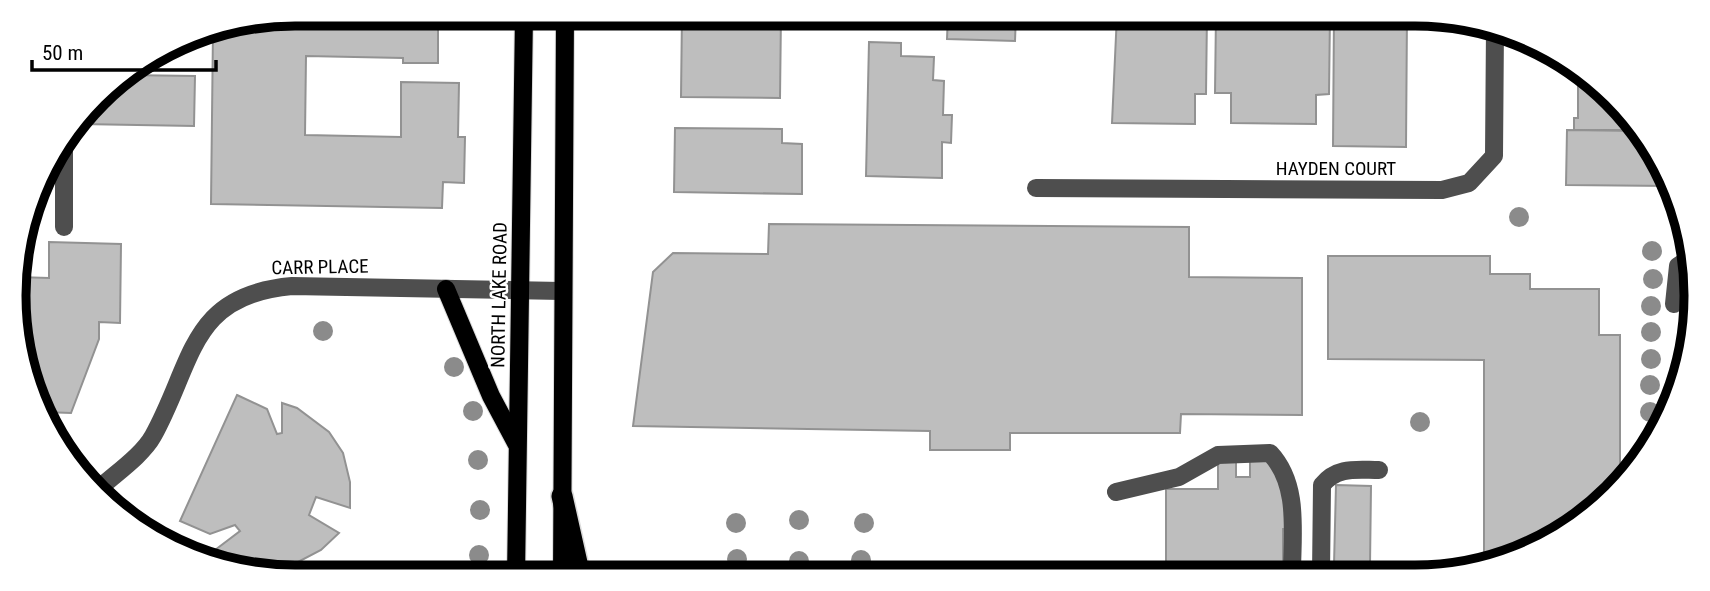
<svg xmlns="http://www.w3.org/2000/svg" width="1710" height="591" font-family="'Roboto Condensed',sans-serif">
	<rect width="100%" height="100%" fill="#fff"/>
	<g fill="#bebebe" stroke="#929292" stroke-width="2">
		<polygon points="296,14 438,14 438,63 403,63 403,58 306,56 305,135 401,137 401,82 459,83 458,137 465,137 464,183 443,182 442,208 211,204 213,30"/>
		<polygon points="682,14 781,14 780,98 681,97"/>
		<polygon points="948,14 1016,14 1015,41 947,39"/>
		<polygon points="1117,14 1207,14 1206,94 1195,94 1195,124 1112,123"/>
		<polygon points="1216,14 1330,14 1329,94 1316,95 1316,124 1231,123 1231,93 1215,93"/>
		<polygon points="1334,14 1407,14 1406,147 1333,146"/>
		<polygon points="869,42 901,43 901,56 934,57 933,80 944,81 943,115 952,115 951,143 942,142 942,178 866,176"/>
		<polygon points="125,75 195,76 194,126 81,124 110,84"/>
		<polygon points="1578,78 1591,78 1637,130 1574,130 1574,118 1578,118"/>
		<polygon points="675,128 782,129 782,143 802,144 802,194 674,192"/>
		<polygon points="1567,130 1638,131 1658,154 1669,186 1566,185"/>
		<polygon points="769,224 1189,227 1189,277 1302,278 1302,415 1181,414 1180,433 1010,433 1010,450 930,450 930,431 633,426 653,272 673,253 768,254"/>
		<polygon points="49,242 121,244 120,323 99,322 99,339 71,413 43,412 23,368 18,277 49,278"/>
		<polygon points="1328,256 1490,256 1490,274 1530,274 1530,289 1599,289 1599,335 1620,335 1620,483 1600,507 1539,548 1484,565 1484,360 1328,359"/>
		<polygon points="237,395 267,409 277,434 282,433 282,403 297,408 329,432 343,453 350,482 350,508 316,497 309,515 339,533 321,550 298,562 273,567 244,564 215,550 240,531 235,525 210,534 180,521"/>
		<polygon points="1250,459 1276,459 1283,478 1295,529 1283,529 1283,567 1270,567 1270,575 1233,575 1233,565 1166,565 1166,489 1218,489 1218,460 1236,460 1236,477 1250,477"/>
		<polygon points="1336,485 1371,486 1370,566 1334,565"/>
	</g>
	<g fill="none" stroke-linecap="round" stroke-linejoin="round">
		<g stroke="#dbdbdb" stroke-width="20">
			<g id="major">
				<polyline points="446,289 491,396 516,443"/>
				<polyline points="562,576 565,14"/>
				<polyline points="516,577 524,14"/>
			</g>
		</g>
		<g stroke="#dbdbdb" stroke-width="24">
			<polyline id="highway" points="562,496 580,576"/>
		</g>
		<g stroke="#4e4e4e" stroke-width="18">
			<polyline points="1036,188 1442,190 1469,183 1494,156 1495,27"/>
			<polyline points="64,227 64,143"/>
			<polyline points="1674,304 1678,266 1693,256"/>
			<path d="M96,486L103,485C119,471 143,454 153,436C194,362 189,295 292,286L562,291"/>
			<path d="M1116,492L1179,477L1218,455L1270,453C1300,485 1292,533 1292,575"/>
			<path d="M1321,575L1322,485C1337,466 1357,470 1379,470"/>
		</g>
		<use href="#major" stroke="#000" stroke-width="18"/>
		<use href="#highway" stroke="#000" stroke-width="21"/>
	</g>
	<g fill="#8b8b8b">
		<circle cx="1519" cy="217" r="10"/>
		<circle cx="1652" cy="251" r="10"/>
		<circle cx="1653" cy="279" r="10"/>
		<circle cx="1651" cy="306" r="10"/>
		<circle cx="323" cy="331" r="10"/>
		<circle cx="1651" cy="332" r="10"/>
		<circle cx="1651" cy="359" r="10"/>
		<circle cx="454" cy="367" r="10"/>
		<circle cx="1650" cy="385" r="10"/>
		<circle cx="473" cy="411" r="10"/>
		<circle cx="1650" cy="412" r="10"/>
		<circle cx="1420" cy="422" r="10"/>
		<circle cx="478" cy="460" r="10"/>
		<circle cx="480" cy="510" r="10"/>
		<circle cx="799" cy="520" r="10"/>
		<circle cx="736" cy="523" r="10"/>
		<circle cx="864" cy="523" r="10"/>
		<circle cx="479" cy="555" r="10"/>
		<circle cx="737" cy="559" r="10"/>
		<circle cx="861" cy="560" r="10"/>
		<circle cx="799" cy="561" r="10"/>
	</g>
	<g text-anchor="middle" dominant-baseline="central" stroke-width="5" stroke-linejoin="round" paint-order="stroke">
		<g font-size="19" fill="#000" stroke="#fff">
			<text x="1336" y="168">HAYDEN COURT</text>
			<text transform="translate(320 267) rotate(-1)">CARR PLACE</text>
			<text transform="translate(499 295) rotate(-89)">NORTH LAKE ROAD</text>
		</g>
	</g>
	<path d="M0 0H1710V591H0ZM295 26H1415A269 269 0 0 1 1684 295V296A269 269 0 0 1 1415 565H295A269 269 0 0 1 26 296V295A269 269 0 0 1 295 26Z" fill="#fff" fill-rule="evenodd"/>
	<path fill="none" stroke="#000" stroke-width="9" d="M295 26H1415A269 269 0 0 1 1684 295V296A269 269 0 0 1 1415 565H295A269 269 0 0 1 26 296V295A269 269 0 0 1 295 26Z"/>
	<path d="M32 60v10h184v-10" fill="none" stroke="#000000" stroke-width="3.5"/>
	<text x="42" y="60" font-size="21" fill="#000000" stroke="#ffffff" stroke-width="5" paint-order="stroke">50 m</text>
</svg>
